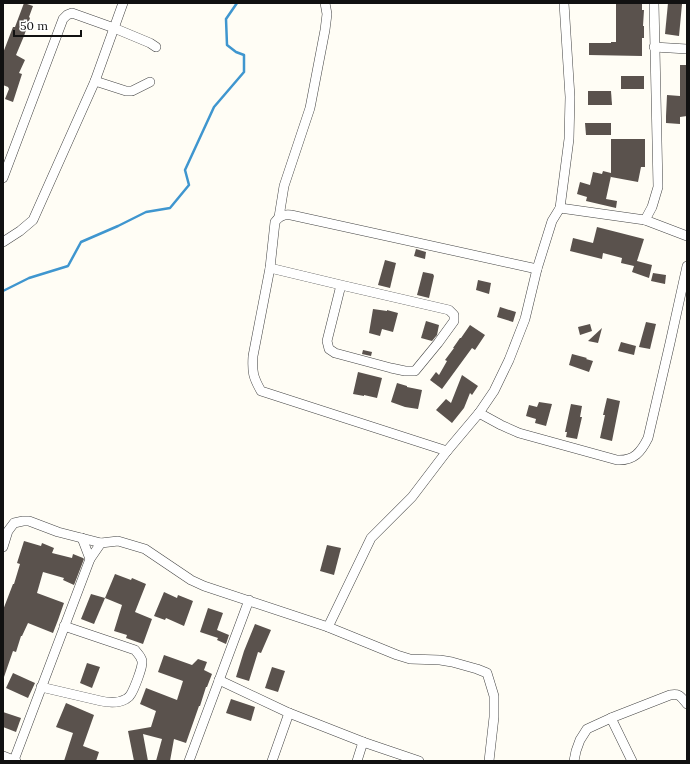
<svg xmlns="http://www.w3.org/2000/svg" width="690" height="764" font-family="Lora,serif">
	<rect width="100%" height="100%" fill="#fffdf5"/>
	<g fill="none" stroke-linecap="round" stroke-linejoin="round">
		<polyline stroke="#3f96cf" stroke-width="2.5" points="3,291 29,278 68,266 81,242 118,226 146,212 170,208 189,185 185,170 214,107 244,72 244,55 236,52 227,45 226,19 237,3"/>
	</g>
	<g fill="#5a524d">
		<polygon points="24,3 33,6 29,17 30,18 24,36 16,55 25,60 19,73 22,74 13,102 5,99 9,89 8,87 3,85 3,53 13,27 15,27"/>
		<polygon points="616,3 642,3 642,10 644,10 643,26 644,26 644,38 642,38 642,56 589,55 589,43 611,43 611,42 616,42"/>
		<polygon points="668,3 682,3 682,4 679,36 665,34"/>
		<polygon points="680,65 687,65 687,116 680,117 680,124 666,123 666,116 667,95 680,96"/>
		<rect x="621" y="76" width="23" height="13"/>
		<polygon points="588,91 611,91 612,105 588,105"/>
		<polygon points="585,123 611,123 611,135 586,135"/>
		<polygon points="611,139 645,139 645,167 641,167 638,182 611,177 611,176 606,199 617,201 616,208 586,201 587,197 577,194 580,182 590,185 593,172 602,174 603,171 611,173"/>
		<polygon points="597,227 644,239 637,261 652,265 649,278 632,272 634,266 621,263 622,258 603,253 602,259 570,251 573,238 593,243"/>
		<polygon points="416,249 426,252 425,259 414,256"/>
		<polygon points="385,260 396,263 390,288 378,285"/>
		<polygon points="423,272 433,274 434,276 429,298 417,295"/>
		<polygon points="653,273 666,275 665,284 651,281"/>
		<polygon points="478,280 491,283 489,294 476,290"/>
		<polygon points="500,307 516,312 513,322 497,317"/>
		<polygon points="373,309 387,311 387,310 398,313 393,332 382,329 380,336 369,333"/>
		<polygon points="426,321 439,325 437,335 432,341 421,338"/>
		<polygon points="646,322 656,324 650,349 639,347"/>
		<polygon points="590,324 592,331 580,335 578,327"/>
		<polygon points="470,325 485,335 475,350 472,348 442,389 430,380 436,372 439,375 447,361 445,360 454,348 453,348 460,338 461,338"/>
		<polygon points="602,328 598,343 588,341"/>
		<polygon points="621,342 636,346 634,355 618,351"/>
		<polygon points="363,350 372,352 371,356 362,354"/>
		<polygon points="572,354 587,358 586,359 593,361 589,372 569,365"/>
		<polygon points="358,372 382,378 377,398 364,395 364,396 353,394"/>
		<polygon points="462,375 478,386 472,395 470,393 464,408 452,423 436,410 446,399 451,403"/>
		<polygon points="397,383 407,386 407,387 422,390 418,409 405,407 391,402"/>
		<polygon points="607,398 620,401 612,441 600,438 605,415 603,415"/>
		<polygon points="539,402 552,404 546,426 535,423 536,419 526,416 529,405 537,407"/>
		<polygon points="571,404 582,406 580,417 582,417 577,439 566,437 567,432 565,432"/>
		<polygon points="24,541 41,546 42,543 54,548 52,553 72,558 73,554 83,558 84,559 74,585 63,580 64,578 43,572 37,593 64,603 58,620 53,633 28,623 22,636 21,636 16,652 13,651 4,677 3,677 3,610 13,584 14,584 20,564 17,563"/>
		<polygon points="327,545 341,548 334,575 320,571"/>
		<polygon points="115,574 131,580 132,578 146,584 135,612 152,619 143,644 126,638 127,635 114,631 122,605 105,598"/>
		<polygon points="164,592 177,598 178,595 193,601 184,626 166,618 165,620 154,616"/>
		<polygon points="91,594 105,598 94,624 81,619"/>
		<polygon points="208,608 223,613 217,630 229,635 226,644 217,640 218,638 200,632"/>
		<polygon points="255,624 271,630 261,653 258,652 249,681 236,677 244,651"/>
		<polygon points="164,655 192,665 198,659 207,662 204,670 212,674 207,687 206,687 200,706 199,706 186,743 174,739 170,761 156,761 162,739 143,734 148,761 134,761 128,731 151,727 156,711 140,704 146,688 177,700 183,681 158,672"/>
		<polygon points="87,663 100,667 92,688 80,683"/>
		<polygon points="272,667 285,671 278,692 265,688"/>
		<polygon points="13,673 35,683 28,698 6,688"/>
		<polygon points="231,699 255,707 251,721 226,713"/>
		<polygon points="66,703 94,715 83,746 99,752 96,761 64,761 73,733 56,727"/>
		<polygon points="3,712 21,718 16,732 3,727"/>
	</g>
	<g fill="none" stroke-linecap="round" stroke-linejoin="round">
		<g stroke="#444" stroke-width="10">
			<g id="minor">
				<polyline points="564,3 570,97 569,139 560,208 645,220 687,236"/>
				<polyline points="654,47 687,49"/>
				<polyline points="95,81 126,91 132,91 150,82"/>
				<polyline points="3,178 63,19 67,15 72,13 114,28 150,43 156,47"/>
				<polyline points="279,217 284,186 310,108 325,30 327,14 325,3"/>
				<polyline points="645,220 652,207 658,187 654,3"/>
				<polyline points="3,242 20,231 33,220 95,81 123,3"/>
				<polyline points="270,268 341,285 449,310 454,315 454,321 438,343 415,371 405,371 391,368 335,353 329,349 327,341 341,285"/>
				<path d="M479,413L501,425L519,433L617,460C634,461 641,452 648,438L670,343L687,266"/>
				<path d="M447,451L261,391C253,377 252,372 253,356L270,268L275,222C279,216 284,214 291,215L537,269"/>
				<polyline points="82,538 90,559"/>
				<polyline points="3,547 8,531 14,523 23,521 29,521 58,532 101,543 118,541 145,549 191,580 204,586 328,627 397,655 410,659 440,660 452,662 477,669 487,673 494,696 494,717 489,761"/>
				<polyline points="328,627 371,538 412,497 447,451 479,413 494,391 509,360 525,319 537,269 552,221 560,208"/>
				<polyline points="219,680 289,713 363,742 357,761"/>
				<path d="M41,687L101,701C110,703 119,703 126,699C128,698 130,696 131,694C134,689 143,667 142,661C141,656 138,654 135,650L64,626"/>
				<polyline points="611,718 632,761"/>
				<polyline points="363,742 419,761"/>
				<polyline points="3,756 16,761"/>
				<polyline points="14,760 90,559 101,543"/>
				<polyline points="189,761 249,600"/>
				<polyline points="272,761 289,713"/>
				<path d="M574,761L576,751L580,740L587,729L611,718L670,695C680,693 681,697 687,704"/>
			</g>
		</g>
		<use href="#minor" stroke="#fff" stroke-width="9"/>
	</g>
	<rect width="690" height="764" fill="none" stroke="#111111" stroke-width="8"/>
	<path d="M14 30v6h67v-6" fill="none" stroke="#111111" stroke-width="2"/>
	<text x="20" y="30" font-size="12" fill="#111111" stroke="#ffffff" stroke-width="3" paint-order="stroke">50 m</text>
</svg>
